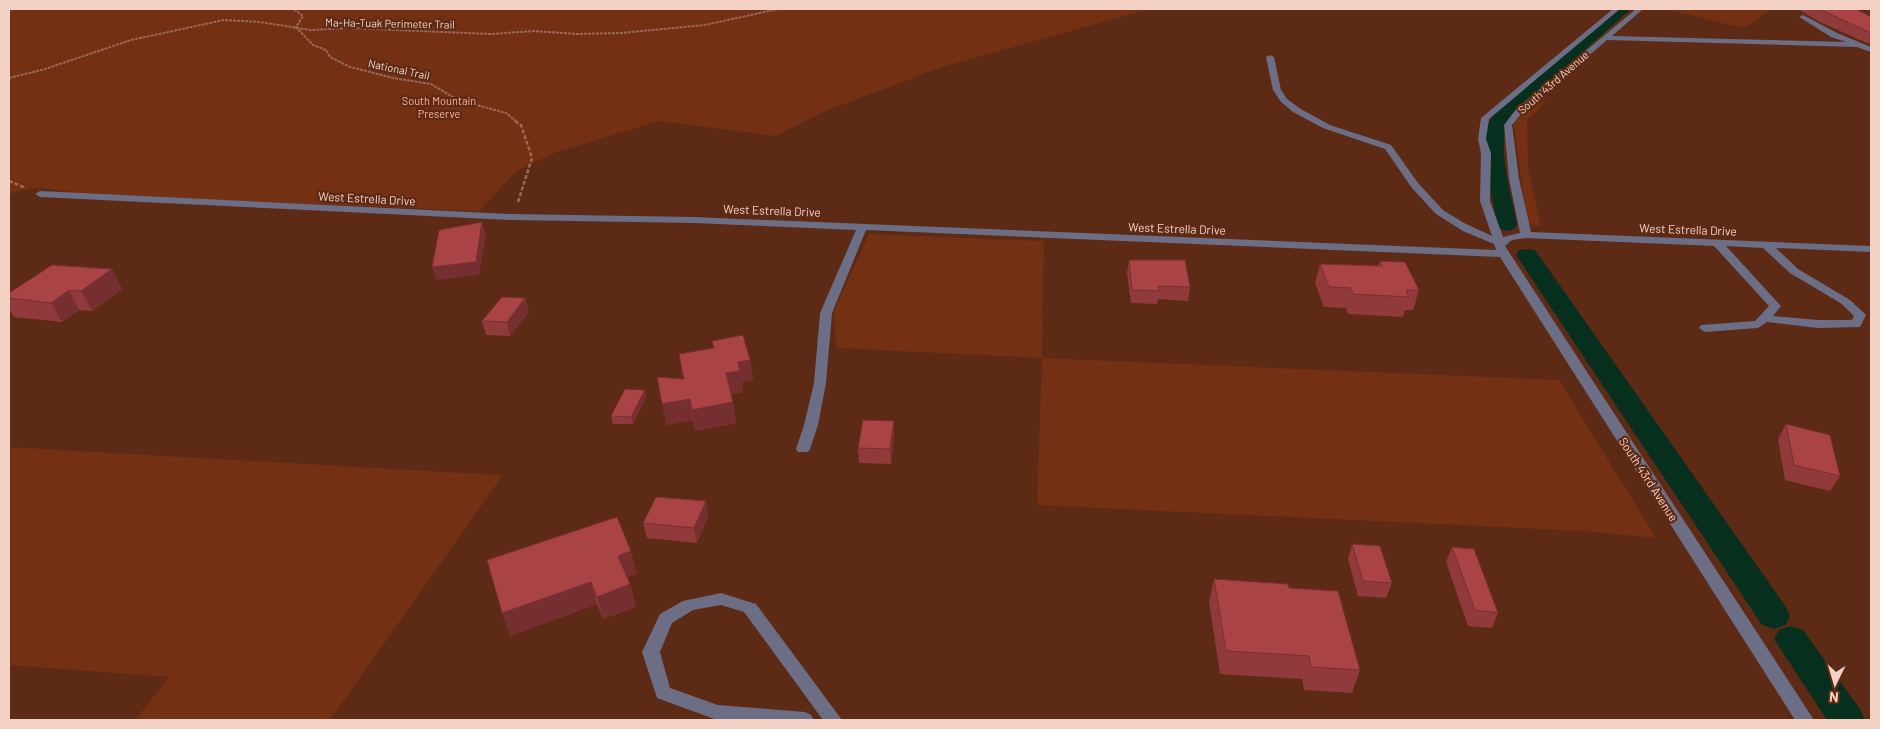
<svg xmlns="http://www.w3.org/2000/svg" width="1880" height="729" font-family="Barlow,sans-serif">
	<rect width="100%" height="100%" fill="#5d2a15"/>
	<g fill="#743013">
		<path d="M9,9H1149L942,67L823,112L776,136L659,121L554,153L517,171L479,211L89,195C65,191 31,182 9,195Z"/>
		<polygon points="1668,9 1771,9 1746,27 1733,26"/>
		<polygon points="1536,101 1546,102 1527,120 1528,169 1541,226 1527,224 1514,123"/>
		<polygon points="869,234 1044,241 1042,358 1559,380 1656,538 1583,531 1037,505 1042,358 836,348 834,311"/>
		<polygon points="9,447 463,473 503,475 330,720 135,720 169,677 9,665"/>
	</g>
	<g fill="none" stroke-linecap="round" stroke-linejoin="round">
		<g fill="#072f1e" fill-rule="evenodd">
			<path d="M1616,9H1631L1512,114C1493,140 1512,194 1517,225L1514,229L1507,231L1500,229L1497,225C1493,199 1480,150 1487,126C1490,119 1495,113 1500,106Z"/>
			<polygon points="1527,249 1535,250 1786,607 1790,616 1786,625 1774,629 1762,625 1516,255 1519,250"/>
			<polygon points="1791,626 1803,630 1860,709 1865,720 1827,720 1774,639 1779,630"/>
		</g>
		<g stroke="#976a59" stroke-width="2" stroke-dasharray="3 1" stroke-linecap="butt">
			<polyline points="294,9 303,16 296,27 313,45 326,50 330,57 350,67 393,78 431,84 458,100 506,113 517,122"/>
			<polyline points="9,78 45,69 131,40 224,20 260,22 310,30 348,28 491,34 534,31 577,34 621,33 705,25 778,9"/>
		</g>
		<g stroke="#976a59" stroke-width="2.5" stroke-dasharray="4 2" stroke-linecap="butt">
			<polyline points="515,121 521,125 532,158 518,202"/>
			<polyline points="9,181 26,188"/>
		</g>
		<g fill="#6c6e86" fill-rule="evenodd">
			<path d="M1613,9H1620L1489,119L1486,139L1491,153L1490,201L1503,237L1520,233L1509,179L1504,125L1517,108L1636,9H1643L1612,36L1846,42L1831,37L1801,18L1799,17L1803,15L1837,33L1871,47V52L1857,47L1607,40L1523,112L1512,125L1519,179L1531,232L1871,246V252L1776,248L1798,269L1850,300L1864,313L1866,315L1860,327L1818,328L1767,322L1758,328L1705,332L1699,328L1701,325L1755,321L1769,306L1714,246L1526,238L1512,240L1505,246L1814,720H1795L1500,257L866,230L832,313L826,383L818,425L810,449L808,452H798L796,449L804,425L814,383L820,313L856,230L694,223L511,220L40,197L35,194L40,191L511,214L694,217L1496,250L1494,244L1463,231L1436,214L1412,188L1385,149L1323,128L1293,112L1281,102L1273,90L1266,57L1270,55L1274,57L1281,90L1287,99L1299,108L1330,125L1391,145L1418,183L1443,210L1464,223L1492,236L1480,201L1481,153L1478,139L1481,118ZM1726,246L1763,248L1790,273L1842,304L1854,316L1852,320H1818L1773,316L1781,306Z"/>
			<polygon points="721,593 756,604 842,720 823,720 744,612 721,605 693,610 672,623 660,652 670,688 718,705 805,712 811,715 814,720 717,720 657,698 642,652 660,614 683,601"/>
		</g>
	</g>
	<g fill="#913a3c">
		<polygon points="1798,9 1856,9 1871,17 1871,43 1867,43 1818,21"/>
		<polygon points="1129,260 1190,287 1188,301 1158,299 1157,304 1131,303 1127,273"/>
		<polygon points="1380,261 1419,290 1413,310 1405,310 1403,317 1348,314 1346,308 1324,307 1315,283 1320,264 1378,266"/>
		<polygon points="112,269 122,289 92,311 79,310 62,322 14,317 9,309 9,293"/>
		<polygon points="525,298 529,312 510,336 486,335 482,321"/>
		<polygon points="712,341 750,360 753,380 742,382 743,392 731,394 736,423 695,431 693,420 666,425 683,379 679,354 713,348"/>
		<polygon points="645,390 646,397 633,424 613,424 611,416"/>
		<polygon points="1786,424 1840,476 1830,491 1785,480 1778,439"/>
		<polygon points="894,436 891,464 859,463 858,448"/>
		<polygon points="706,501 708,516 697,543 647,538 643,523"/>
		<polygon points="1352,544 1392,583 1386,598 1358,596 1348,559"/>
		<polygon points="1452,547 1498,613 1492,628 1468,626 1446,562"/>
		<polygon points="487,560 637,574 627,577 630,584 636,607 603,619 597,604 510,636"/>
		<polygon points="1214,579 1289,588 1360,670 1352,693 1304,690 1302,679 1220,674 1209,602"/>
	</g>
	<g fill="#762f31">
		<polygon points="482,222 486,235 479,275 436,280 432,267"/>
		<polygon points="112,269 122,289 92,311 81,291"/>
		<polygon points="69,290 79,310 62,322 51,303"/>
		<polygon points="525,298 529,312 510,336 507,322"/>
		<polygon points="750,360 753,380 742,382 743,392 729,394 726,373 738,362"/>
		<polygon points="645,390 646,397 633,424 631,417"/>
		<polygon points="690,399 693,420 666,425 662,404"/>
		<polygon points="733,402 736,423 695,431 692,410"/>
		<polygon points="894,421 894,436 891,464 890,449"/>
		<polygon points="706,501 708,516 697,543 694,528"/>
		<polygon points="631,551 637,574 624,578 618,556"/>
		<polygon points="591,582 597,604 510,636 502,613"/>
		<polygon points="630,584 636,607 603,619 597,597"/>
	</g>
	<g fill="#a94346" stroke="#762f31">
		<polygon points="1819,9 1856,9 1871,17 1871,33"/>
		<polygon points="482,222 476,262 432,267 439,230"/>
		<polygon points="1129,260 1185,260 1190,287 1158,286 1159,291 1132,290"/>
		<polygon points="1380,261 1405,262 1419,290 1406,290 1409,297 1353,294 1351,288 1329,287 1320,264 1382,266"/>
		<polygon points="52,265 112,269 81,291 69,290 51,303 9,298 9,293"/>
		<polygon points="502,297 525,298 507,322 482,321"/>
		<polygon points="743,335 750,360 738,362 740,371 726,373 733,402 692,410 690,399 662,404 657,377 684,379 679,354 714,348 712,341"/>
		<polygon points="625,389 645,390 631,417 611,416"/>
		<polygon points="863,420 894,421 890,449 858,448"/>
		<polygon points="1786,424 1830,435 1840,476 1794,465"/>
		<polygon points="656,497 706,501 694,528 643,523"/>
		<polygon points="617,517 631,551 618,556 630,584 597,597 591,582 502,613 487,560"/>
		<polygon points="1352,544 1380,546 1392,583 1363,581"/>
		<polygon points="1452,547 1474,549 1498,613 1475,610"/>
		<polygon points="1214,579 1288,584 1289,588 1338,591 1360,670 1311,667 1309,656 1226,651"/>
	</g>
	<g text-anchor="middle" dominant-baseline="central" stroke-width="4.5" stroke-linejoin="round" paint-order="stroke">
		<g font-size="11" fill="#f3d1c5" stroke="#5d2a15">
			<text transform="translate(390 23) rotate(1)">Ma-Ha-Tuak Perimeter Trail</text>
			<text transform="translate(399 69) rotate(12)">National Trail</text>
			<text transform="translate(1553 82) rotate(-41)">South 43rd Avenue</text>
		</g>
		<g font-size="11" fill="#feb295" stroke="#5d2a15">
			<text x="439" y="100">South Mountain<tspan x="439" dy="13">Preserve</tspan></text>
		</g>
		<g font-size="12" fill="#f3d1c5" stroke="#5d2a15">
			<text transform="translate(367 198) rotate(3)">West Estrella Drive</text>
			<text transform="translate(772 210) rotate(2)">West Estrella Drive</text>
			<text transform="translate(1177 228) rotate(2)">West Estrella Drive</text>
			<text transform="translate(1688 229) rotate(2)">West Estrella Drive</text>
			<text transform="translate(1649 479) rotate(57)">South 43rd Avenue</text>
		</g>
	</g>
	<rect width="1880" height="729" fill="none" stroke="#f3d1c5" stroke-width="20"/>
	<g transform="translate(1835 684) rotate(185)" stroke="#5d2a15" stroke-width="4" paint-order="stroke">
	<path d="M0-4L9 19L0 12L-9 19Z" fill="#f3d1c5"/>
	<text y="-8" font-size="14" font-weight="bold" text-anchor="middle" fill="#f3d1c5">N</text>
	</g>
</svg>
